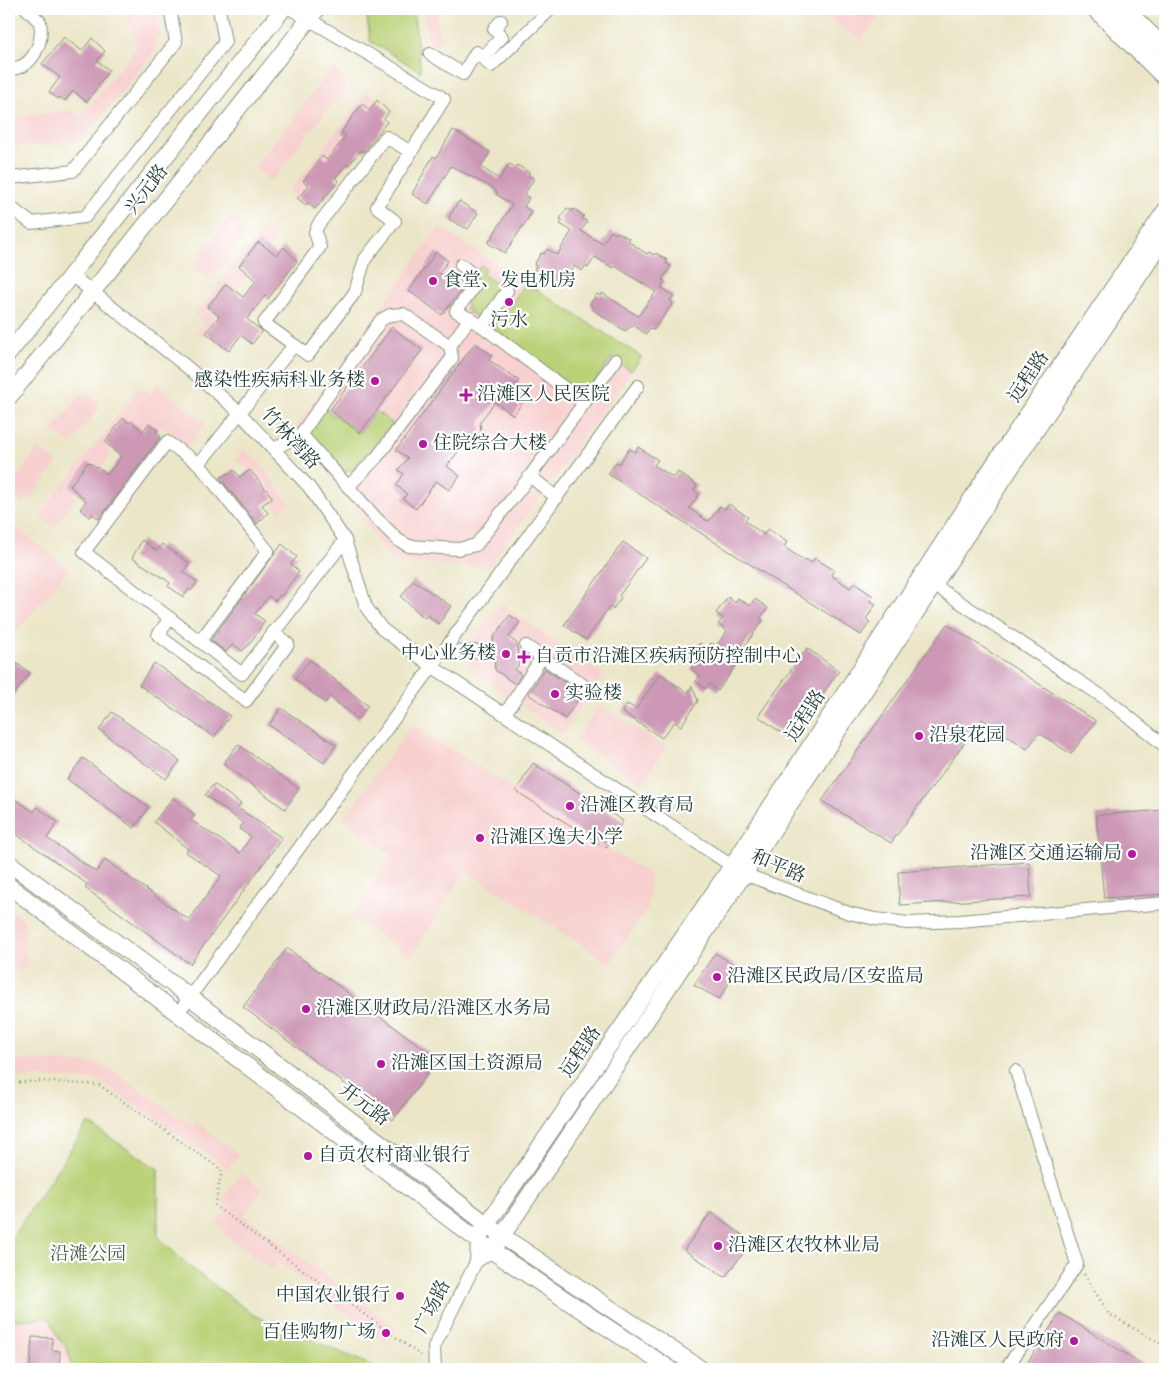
<svg xmlns="http://www.w3.org/2000/svg" width="1174" height="1378" font-family="Vollkorn,'Noto Serif SC',serif">
	<rect width="100%" height="100%" fill="#fff"/>
	<filter id="ink" filterUnits="userSpaceOnUse"><feTurbulence type="fractalNoise" baseFrequency=".02" numOctaves="2"/><feDisplacementMap in="SourceGraphic" scale="10" xChannelSelector="R" yChannelSelector="G"/><feConvolveMatrix kernelMatrix="1 2 1 2 8 2 1 2 1" color-interpolation-filters="sRGB"/></filter>
	<filter id="wash" filterUnits="userSpaceOnUse"><feTurbulence type="fractalNoise" baseFrequency=".0096" numOctaves="4" result="noise"/><feDisplacementMap in="SourceGraphic" scale="20" xChannelSelector="R" yChannelSelector="G"/><feGaussianBlur stdDeviation="1.12" result="paint"/><feColorMatrix in="noise" values="0 0 0 0 0 0 0 0 0 0 0 0 0 0 0 0 0 1.4 0 .05"/><feComposite in="paint" operator="in"/></filter>
	<g filter="url(#wash)">
		<rect width="100%" height="100%" fill="#ebe6c8"/>
		<g fill="#f7d0cf">
			<polygon points="127,9 156,9 161,36 154,38 156,50 94,127 80,117 136,48"/>
			<polygon points="424,9 436,9 440,43 429,45"/>
			<polygon points="812,9 885,9 861,40"/>
			<polygon points="333,70 346,80 343,84 346,86 311,131 308,129 305,133 307,135 272,181 254,168 289,122 291,124 295,120 293,118 328,73 330,74"/>
			<polygon points="367,92 377,100 370,109 362,104 339,133 345,138 338,146 327,160 322,156 303,181 308,185 297,198 289,192"/>
			<polygon points="71,110 92,127 81,140 9,148 9,117"/>
			<polygon points="230,216 248,229 213,276 211,274 208,279 194,269 197,264 195,262"/>
			<polygon points="439,227 642,357 488,568 391,561 340,485 293,431"/>
			<polygon points="262,229 275,240 269,248 258,242 238,267 246,277 235,291 225,284 206,308 217,318 202,337 197,333 205,323 194,315"/>
			<polygon points="157,385 206,423 188,447 161,426 158,430 149,423 143,431 131,421 129,423 123,419 105,442 111,446 107,451 111,454 100,468 88,463 70,485 76,490 73,494 77,497 54,527 39,516 140,387 150,394"/>
			<polygon points="87,392 99,402 97,405 100,407 71,444 52,431 81,393 84,396"/>
			<polygon points="38,449 57,463 29,500 27,499 23,504 9,493 12,488 10,486"/>
			<polygon points="243,449 256,459 290,504 279,511 270,500 273,498 264,486 266,485 262,479 259,481 250,470 247,472 246,468 236,461"/>
			<polygon points="9,521 69,569 9,641"/>
			<polygon points="501,604 603,675 562,734 471,670 470,644"/>
			<polygon points="599,705 666,747 642,784 576,740"/>
			<polygon points="412,725 650,875 648,908 610,963 466,871 411,956 350,916 393,857 343,819"/>
			<polygon points="9,908 24,920 27,969 9,971"/>
			<polygon points="19,1060 102,1064 193,1126 196,1122 239,1155 228,1169 100,1081 40,1077 9,1079 9,1066"/>
			<polygon points="241,1173 263,1189 244,1215 395,1327 385,1342 278,1262 272,1270 222,1233 225,1230 216,1223 228,1207 220,1201"/>
			<polygon points="49,1318 60,1341 64,1342 71,1360 71,1369 14,1369 14,1320"/>
		</g>
		<g fill="#b9d277" stroke="#6c8856">
			<polygon points="366,9 413,9 421,72 370,41"/>
			<polygon points="481,265 486,269 482,274 497,284 505,279 508,283 480,319 466,310 471,277"/>
			<polygon points="526,283 642,357 631,371 612,358 586,392 580,392 570,386 488,326 497,312 503,315"/>
			<polygon points="324,408 360,433 376,411 393,424 359,469 344,471 307,432"/>
			<polygon points="88,1123 158,1169 158,1236 186,1264 255,1316 380,1369 71,1369 71,1360 64,1342 60,1341 49,1318 14,1320 10,1241"/>
		</g>
		<g id="blocks">
			<g fill="#cd98b5">
				<polygon points="64,37 82,51 92,38 105,51 97,61 109,70 87,102 73,91 65,101 60,97 58,99 49,92 60,77 42,64"/>
				<polygon points="377,100 389,112 384,119 387,122 364,152 361,150 349,165 347,164 335,178 339,181 315,209 308,203 306,205 297,198 309,186 303,181 322,156 327,160 346,136 341,132 362,104 370,110"/>
				<polygon points="453,130 490,152 481,167 499,179 509,164 516,167 517,165 530,173 528,175 534,179 524,195 529,198 524,207 531,211 529,217 505,253 488,243 512,205 496,194 497,192 491,187 451,166 428,204 412,194 433,156 436,158"/>
				<polygon points="459,201 478,213 468,229 450,220 449,217"/>
				<polygon points="567,208 572,211 574,209 584,216 582,218 587,222 581,231 602,244 611,231 616,234 618,232 630,239 628,241 647,254 649,252 654,255 656,253 667,260 666,263 671,266 662,280 665,281 661,287 674,296 670,301 673,303 654,330 650,328 646,334 633,325 625,331 592,309 593,307 590,304 597,294 600,296 602,293 638,316 656,292 615,266 613,268 595,257 588,268 585,266 582,271 574,266 562,282 559,281 556,286 534,270 536,266 534,265 541,253 544,254 547,249 557,255 572,231 560,224 563,221 560,219"/>
				<polygon points="258,242 277,255 284,247 297,261 268,299 265,296 247,319 262,331 252,344 241,335 229,351 206,333 219,316 207,307 226,284 243,297 256,281 239,266"/>
				<polygon points="436,252 448,261 439,273 462,289 442,315 409,291"/>
				<polygon points="392,327 422,350 360,433 330,410"/>
				<polygon points="475,343 492,355 489,360 519,381 512,392 524,401 513,415 495,402 480,422 481,431 477,441 472,446 461,448 447,466 460,476 449,490 436,481 416,509 403,499 407,494 396,485 404,474 398,470 408,458 396,450"/>
				<polygon points="123,418 129,423 131,421 143,431 149,423 158,430 156,433 161,436 99,519 93,514 90,517 80,509 86,501 70,486 88,462 108,474 121,457 105,442"/>
				<polygon points="638,447 658,460 654,465 674,478 678,472 697,485 694,490 699,494 689,508 706,520 709,521 720,506 725,509 729,504 748,517 745,521 764,535 768,529 787,542 784,547 805,561 806,559 811,563 815,558 834,570 831,575 850,588 854,583 873,596 870,601 876,604 866,619 870,622 861,635 608,474 616,462 619,464 629,449 635,452"/>
				<polygon points="234,470 240,477 250,470 273,498 262,505 268,513 257,524 220,478"/>
				<polygon points="142,540 157,551 162,544 189,563 183,572 197,582 191,591 189,589 183,597 168,586 170,583 165,579 132,558"/>
				<polygon points="623,542 646,558 619,596 621,598 613,609 610,606 586,640 564,625"/>
				<polygon points="282,544 297,557 291,564 299,572 281,596 280,595 275,601 269,596 255,614 265,621 248,646 242,651 233,644 226,652 211,640"/>
				<polygon points="413,580 451,606 439,624 427,615 425,618 401,597"/>
				<polygon points="728,597 735,603 738,598 750,606 755,599 768,608 760,618 763,620 733,663 736,665 718,691 709,684 706,689 696,681 700,676 691,669 695,663 689,659 700,643 708,648 711,643 716,646 727,631 718,624 723,618 716,613"/>
				<polygon points="510,615 520,622 509,637 517,644 519,664 515,670 521,674 515,684 495,670 493,638"/>
				<polygon points="947,624 1096,721 1071,754 1039,733 1027,749 982,719 891,843 822,801"/>
				<polygon points="807,648 839,671 790,739 758,716"/>
				<polygon points="9,658 30,673 9,701"/>
				<polygon points="310,660 368,706 358,719 330,697 325,703 295,679"/>
				<polygon points="154,663 230,716 214,737 139,685"/>
				<polygon points="545,669 582,694 565,719 528,694"/>
				<polygon points="660,674 688,693 692,686 698,701 681,726 674,722 662,738 622,712 627,704 636,709"/>
				<polygon points="281,708 336,745 324,763 269,725"/>
				<polygon points="112,712 180,761 166,779 99,730"/>
				<polygon points="238,744 299,789 285,809 223,764"/>
				<polygon points="83,758 149,807 134,828 67,779"/>
				<polygon points="533,763 623,821 606,848 516,791"/>
				<polygon points="214,784 241,804 238,808 282,838 190,964 85,888 87,884 9,829 9,795 34,812 37,807 58,822 47,838 96,872 105,860 189,920 221,876 186,852 188,849 154,822 173,798 195,815 191,820 240,853 251,837 239,829 243,823 205,795"/>
				<polygon points="1165,810 1165,894 1104,898 1096,815"/>
				<polygon points="1029,862 1031,897 900,905 898,872"/>
				<polygon points="287,948 438,1059 393,1120 243,1007"/>
				<polygon points="715,953 739,968 719,999 694,985"/>
				<polygon points="711,1212 752,1242 725,1277 684,1250"/>
				<polygon points="1060,1313 1150,1369 1023,1369"/>
				<polygon points="32,1337 52,1338 52,1350 60,1351 59,1369 30,1369"/>
			</g>
		</g>
	</g>
	<g filter="url(#ink)">
		<use href="#blocks" fill-opacity="0" stroke="#85927e" stroke-width="1"/>
		<g fill="none" stroke-linecap="round" stroke-linejoin="round">
			<g stroke="#85927e" stroke-width="14">
				<g id="minor">
					<polyline points="291,9 440,96"/>
					<polyline points="430,54 463,74 476,52 491,66 551,9"/>
					<polyline points="482,58 502,37 494,29 501,21"/>
					<path d="M9,69C33,69 44,42 40,22L27,9"/>
					<polyline points="9,178 73,171 176,42 170,9"/>
					<polyline points="9,206 31,223 85,217 225,42 219,9"/>
					<polyline points="461,265 470,272 466,278 475,285 456,311 482,326 584,403"/>
					<polyline points="70,274 187,367 239,412 309,487 345,540 366,607 382,629 433,667 744,874 849,913 875,919 908,923 960,921 1165,903"/>
					<polyline points="482,326 507,291"/>
					<polyline points="294,345 264,323 320,247 315,232 318,225 386,137 411,152"/>
					<polyline points="450,346 470,318"/>
					<polyline points="274,449 301,434"/>
					<polyline points="199,464 294,345 308,355 355,292 365,259 395,221 377,207 444,99"/>
					<polyline points="530,476 616,360"/>
					<polyline points="349,486 377,457 452,358 450,346 403,314 390,315 381,320 301,434 375,517 398,540 409,546 458,549 476,545 530,476 557,498"/>
					<polyline points="934,585 1109,701 1165,746"/>
					<polyline points="170,618 158,635 246,701 288,644 273,632"/>
					<polyline points="200,641 268,551 199,464 167,442 84,552 242,674 345,540"/>
					<polyline points="526,646 542,657"/>
					<polyline points="445,652 486,651"/>
					<polyline points="505,714 542,657 583,685"/>
					<polyline points="178,1013 638,386"/>
					<polyline points="477,1239 476,1262 492,1251"/>
					<polyline points="435,1369 434,1347 476,1262"/>
					<polyline points="1006,1369 1077,1264 1016,1071"/>
				</g>
			</g>
			<g stroke="#85927e" stroke-width="18">
				<g id="major">
					<polyline points="9,353 283,9"/>
					<polyline points="9,397 317,9"/>
					<polyline points="9,863 190,997 502,1236 701,1369"/>
					<polyline points="9,886 492,1251 670,1369"/>
					<polyline points="477,1239 732,866 991,469 1165,211"/>
					<polyline points="492,1251 744,874 1004,478 1165,237"/>
				</g>
			</g>
			<g stroke="#85927e" stroke-width="21">
				<g id="highway">
					<polyline points="1097,9 1165,76"/>
					<polyline points="1123,9 1165,50"/>
				</g>
			</g>
			<g stroke="#85927e" stroke-width="2.5" stroke-dasharray="1 4" stroke-linecap="butt">
				<polyline points="9,1083 40,1081 99,1085 222,1170 215,1206 423,1357"/>
				<polyline points="1084,1274 1109,1314 1165,1346"/>
			</g>
			<use href="#minor" stroke="#fff" stroke-width="12"/>
			<use href="#major" stroke="#fff" stroke-width="16"/>
			<use href="#highway" stroke="#fff" stroke-width="19"/>
		</g>
	</g>
	<g fill="#b5179e" stroke="#fff" stroke-width="2">
		<circle cx="433" cy="281" r="5"/>
		<circle cx="509" cy="302" r="5"/>
		<circle cx="375" cy="381" r="5"/>
		<path d="M463.5 387.5h5v5h5v5h-5v5h-5v-5h-5v-5h5z"/>
		<circle cx="423" cy="444" r="5"/>
		<circle cx="506" cy="654" r="5"/>
		<path d="M521.5 649.5h5v5h5v5h-5v5h-5v-5h-5v-5h5z"/>
		<circle cx="555" cy="694" r="5"/>
		<circle cx="919" cy="736" r="5"/>
		<circle cx="570" cy="806" r="5"/>
		<circle cx="480" cy="838" r="5"/>
		<circle cx="1132" cy="854" r="5"/>
		<circle cx="717" cy="977" r="5"/>
		<circle cx="306" cy="1009" r="5"/>
		<circle cx="381" cy="1064" r="5"/>
		<circle cx="308" cy="1156" r="5"/>
		<circle cx="718" cy="1246" r="5"/>
		<circle cx="400" cy="1296" r="5"/>
		<circle cx="386" cy="1333" r="5"/>
		<circle cx="1074" cy="1341" r="5"/>
	</g>
	<g text-anchor="middle" dominant-baseline="central" stroke-width="4.5" stroke-linejoin="round" paint-order="stroke">
		<g font-size="19" fill="#1f3d34" stroke="#fff">
			<text transform="translate(147 190) rotate(-52)">兴元路</text>
			<text transform="translate(1029 377) rotate(-56)">远程路</text>
			<text transform="translate(290 439) rotate(47)">竹林湾路</text>
			<text transform="translate(806 716) rotate(-57)">远程路</text>
			<text transform="translate(778 867) rotate(23)">和平路</text>
			<text transform="translate(581 1052) rotate(-56)">远程路</text>
			<text transform="translate(364 1105) rotate(37)">开元路</text>
			<text transform="translate(433 1307) rotate(-64)">广场路</text>
		</g>
		<g font-size="19" fill="#1f3d34" stroke="#fff" text-anchor="start">
			<text x="443" y="281">食堂、发电机房</text>
			<text x="509" y="321" text-anchor="middle">污水</text>
			<text x="365" y="381" text-anchor="end">感染性疾病科业务楼</text>
			<text x="477" y="395">沿滩区人民医院</text>
			<text x="433" y="444">住院综合大楼</text>
			<text x="496" y="654" text-anchor="end">中心业务楼</text>
			<text x="535" y="657">自贡市沿滩区疾病预防控制中心</text>
			<text x="565" y="694">实验楼</text>
			<text x="929" y="736">沿泉花园</text>
			<text x="580" y="806">沿滩区教育局</text>
			<text x="490" y="838">沿滩区逸夫小学</text>
			<text x="1122" y="854" text-anchor="end">沿滩区交通运输局</text>
			<text x="727" y="977">沿滩区民政局/区安监局</text>
			<text x="316" y="1009">沿滩区财政局/沿滩区水务局</text>
			<text x="391" y="1064">沿滩区国土资源局</text>
			<text x="318" y="1156">自贡农村商业银行</text>
			<text x="728" y="1246">沿滩区农牧林业局</text>
			<text x="390" y="1296" text-anchor="end">中国农业银行</text>
			<text x="376" y="1333" text-anchor="end">百佳购物广场</text>
			<text x="1064" y="1341" text-anchor="end">沿滩区人民政府</text>
		</g>
		<g font-size="19" fill="#466245" stroke="#fff">
			<text x="88" y="1255">沿滩公园</text>
		</g>
	</g>
	<rect width="1174" height="1378" fill="none" stroke="#fff" stroke-width="30"/>
</svg>
